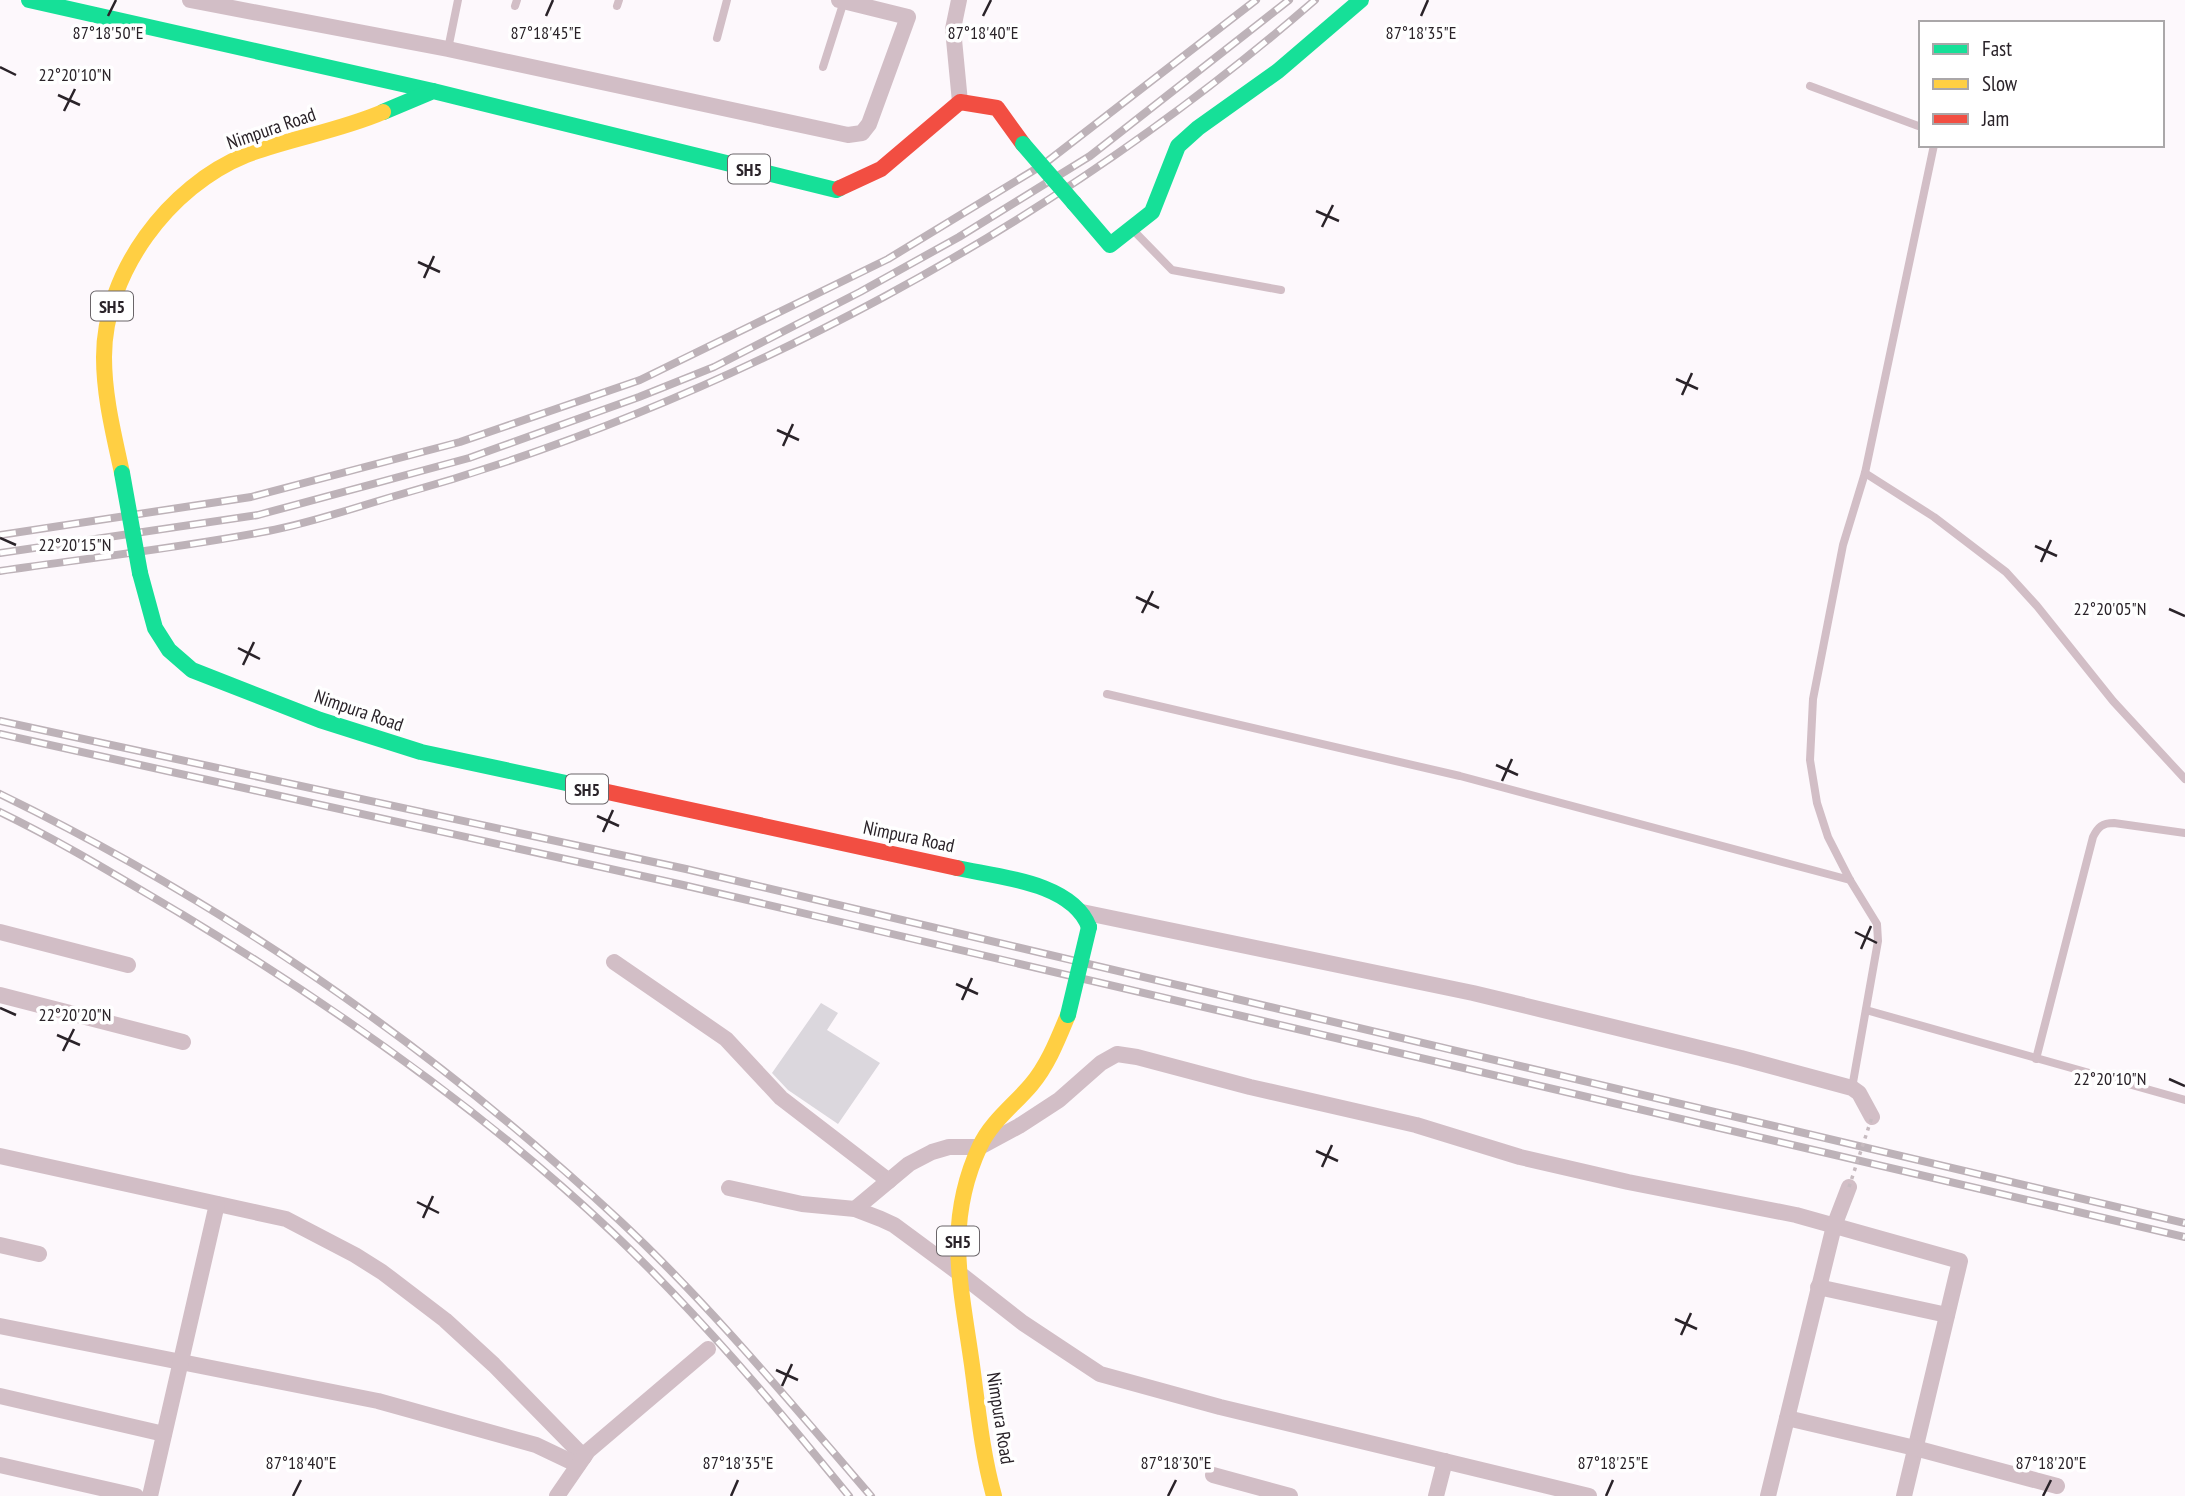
<svg xmlns="http://www.w3.org/2000/svg" width="2185" height="1496" font-family="'PT Sans Narrow',sans-serif">
	<rect width="100%" height="100%" fill="#fdf8fc"/>
	<polygon fill="#dbd7dd" points="821,1003 838,1013 827,1030 880,1063 838,1124 788,1090 772,1073"/>
	<g fill="none" stroke-linecap="round" stroke-linejoin="round">
		<g stroke="#d2bec6" stroke-width="8">
			<polyline points="515,6 517,0"/>
			<polyline points="617,6 619,0"/>
			<polyline points="717,38 727,0"/>
			<polyline points="448,49 458,0"/>
			<polyline points="823,67 844,1"/>
			<polyline points="1810,86 1921,127"/>
			<polyline points="1133,230 1172,270 1281,290"/>
			<polyline points="1865,473 1934,517 2006,572 2037,606 2113,701 2185,779"/>
			<polyline points="1107,694 1460,776 1850,880"/>
			<polyline points="1866,1010 2185,1100"/>
			<path d="M2036,1059L2093,837C2098,827 2102,823 2114,823L2185,833"/>
			<polyline points="1852,1088 1878,941 1877,924 1850,880 1828,837 1817,803 1810,760 1813,699 1843,545 1865,473 1934,145"/>
		</g>
		<g stroke="#d2bec6" stroke-width="16">
			<polyline points="190,0 448,49 848,135 862,133 869,124 908,17 839,0"/>
			<polyline points="959,0 953,29 960,102"/>
			<polyline points="1082,912 1473,993 1741,1058 1852,1088 1859,1093 1872,1117"/>
			<polyline points="0,932 128,965"/>
			<polyline points="614,962 726,1039 781,1098 889,1181"/>
			<polyline points="0,995 183,1042"/>
			<polyline points="0,1156 286,1219 355,1255 382,1272 445,1320 494,1365 584,1457"/>
			<polyline points="729,1188 802,1204 855,1209 881,1219 894,1225 959,1273 1023,1323 1100,1374 1220,1407 1589,1496"/>
			<polyline points="855,1209 909,1164 932,1152 949,1147 980,1147 1019,1126 1059,1100 1101,1063 1117,1054 1137,1057 1250,1087 1416,1125 1520,1157 1628,1182 1796,1215 1960,1261 1904,1496"/>
			<polyline points="0,1245 39,1254"/>
			<polyline points="1818,1287 1947,1315"/>
			<polyline points="0,1326 378,1401 536,1445 578,1465"/>
			<polyline points="0,1396 164,1434"/>
			<polyline points="1787,1418 1915,1448 2057,1486"/>
			<polyline points="0,1465 136,1496"/>
			<polyline points="1213,1475 1290,1496"/>
			<polyline points="150,1496 217,1204"/>
			<polyline points="557,1496 588,1451 708,1349"/>
			<polyline points="1436,1496 1445,1461"/>
			<polyline points="1768,1496 1834,1226 1849,1187"/>
		</g>
		<g stroke="#16e098" stroke-width="16">
			<polyline points="29,0 433,91"/>
			<polyline points="383,112 433,91 836,190 840,188"/>
			<polyline points="1074,203 1110,245 1152,212 1178,146 1198,128 1278,71 1361,0"/>
			<polyline points="140,573 155,628 169,650 192,670 320,720 421,752 580,786"/>
			<path d="M957,868C998,877 1072,882 1089,927"/>
		</g>
		<g stroke="#ffcf43" stroke-width="16">
			<path d="M122,473C114,435 104,397 104,357C104,273 169,186 246,155C291,138 339,131 383,112"/>
			<path d="M994,1496C982,1453 978,1409 972,1365C961,1286 944,1223 980,1146C991,1122 1014,1105 1031,1085C1048,1065 1058,1039 1068,1015"/>
		</g>
		<g stroke="#f24e42" stroke-width="16">
			<polyline points="840,188 881,169 960,102 997,108 1023,144"/>
			<polyline points="580,786 957,868"/>
		</g>
		<g stroke="#bdb2b8" stroke-width="8">
			<g id="rail">
				<polyline points="0,535 251,497 460,442 640,380 888,259 1044,164 1256,0"/>
				<polyline points="0,553 258,515 469,458 639,397 714,367 860,292 959,237 1090,156 1289,0"/>
				<path d="M0,571C89,558 180,548 268,531C311,523 353,508 395,496C726,404 1056,225 1315,0"/>
				<polyline points="0,721 686,869 2185,1223"/>
				<polyline points="0,734 683,885 2185,1237"/>
				<path d="M0,794C226,904 435,1049 619,1220C710,1305 790,1402 871,1496"/>
				<path d="M0,812C64,843 122,879 183,915C335,1007 484,1111 613,1233C699,1315 775,1405 849,1496"/>
			</g>
		</g>
		<use href="#rail" stroke="#fff" stroke-width="5" stroke-dasharray="16" stroke-linecap="butt"/>
		<polyline stroke="#c7bbc0" stroke-width="3.5" stroke-dasharray="3.5 5" stroke-linecap="butt" points="1849,1187 1872,1117"/>
		<g stroke="#16e098" stroke-width="16">
			<polyline points="1023,144 1074,203"/>
			<polyline points="122,473 140,573"/>
			<polyline points="1068,1015 1089,927"/>
		</g>
	</g>
	<path fill="none" stroke="#2a2329" stroke-width="2.5" d="M108,16L116,0M546,16L553,0M983,16L991,0M1421,16L1428,0M0,67L16,75M58,95L80,105M64,111L75,89M1316,211L1339,221M1322,227L1333,205M418,262L440,272M424,278L434,256M1676,379L1698,389M1682,395L1692,373M777,430L799,440M783,446L793,424M0,538L16,545M2035,546L2057,556M2041,562L2051,540M1136,597L1159,608M2169,609L2185,616M1142,613L1153,591M238,648L260,659M243,665L254,642M1496,765L1518,775M1502,781L1512,759M597,816L619,826M603,832L613,810M1855,932L1877,943M1861,949L1871,926M956,984L978,994M962,1000L972,978M0,1008L16,1015M57,1035L80,1045M63,1051L74,1029M2169,1079L2185,1086M1316,1151L1338,1161M1322,1167L1332,1145M417,1202L439,1213M423,1218L433,1196M1675,1319L1697,1329M1681,1335L1691,1313M776,1370L798,1380M782,1386L792,1364M293,1496L301,1480M731,1496L738,1480M1168,1496L1176,1480M1606,1496L1613,1480M2043,1496L2051,1480"/>
	<g text-anchor="middle" dominant-baseline="central" stroke-width="7" stroke-linejoin="round" paint-order="stroke">
		<g fill="#fff" stroke="#6a6569" stroke-width="2">
			<rect x="728" y="154.5" width="42" height="29" rx="5"/>
			<rect x="91" y="291.5" width="42" height="29" rx="5"/>
			<rect x="566" y="774.5" width="42" height="29" rx="5"/>
			<rect x="937" y="1226.5" width="42" height="29" rx="5"/>
		</g>
		<g font-size="18" font-weight="bold" fill="#2a2329">
			<text x="749" y="169">SH5</text>
			<text x="112" y="306">SH5</text>
			<text x="587" y="789">SH5</text>
			<text x="958" y="1241">SH5</text>
		</g>
		<g font-size="19" fill="#2a2329" stroke="#fff">
			<text transform="translate(271 128) rotate(-19)">Nimpura Road</text>
			<text transform="translate(359 710) rotate(19)">Nimpura Road</text>
			<text transform="translate(909 836) rotate(12)">Nimpura Road</text>
			<text transform="translate(1001 1418) rotate(81)">Nimpura Road</text>
		</g>
	</g>
	<g font-size="18" text-anchor="middle" fill="#2a2329" stroke="#fff" stroke-width="7" stroke-linejoin="round" paint-order="stroke">
		<text x="108" y="39">87°18'50"E</text>
		<text x="546" y="39">87°18'45"E</text>
		<text x="983" y="39">87°18'40"E</text>
		<text x="1421" y="39">87°18'35"E</text>
		<text x="75" y="81">22°20'10"N</text>
		<text x="75" y="551">22°20'15"N</text>
		<text x="2110" y="615">22°20'05"N</text>
		<text x="75" y="1021">22°20'20"N</text>
		<text x="2110" y="1085">22°20'10"N</text>
		<text x="1613" y="1469">87°18'25"E</text>
		<text x="301" y="1469">87°18'40"E</text>
		<text x="738" y="1469">87°18'35"E</text>
		<text x="1176" y="1469">87°18'30"E</text>
		<text x="2051" y="1469">87°18'20"E</text>
	</g>
	<rect x="1919" y="21" width="245" height="126" fill="#ffffff" stroke="#aaa7a9" stroke-width="2"/>
	<rect x="1933" y="44" width="35" height="10" fill="#16e098" stroke="#aaa7a9" stroke-width="2"/>
	<text x="1982" y="56" font-size="21" fill="#2a2329">Fast</text>
	<rect x="1933" y="79" width="35" height="10" fill="#ffcf43" stroke="#aaa7a9" stroke-width="2"/>
	<text x="1982" y="91" font-size="21" fill="#2a2329">Slow</text>
	<rect x="1933" y="114" width="35" height="10" fill="#f24e42" stroke="#aaa7a9" stroke-width="2"/>
	<text x="1982" y="126" font-size="21" fill="#2a2329">Jam</text>
</svg>
